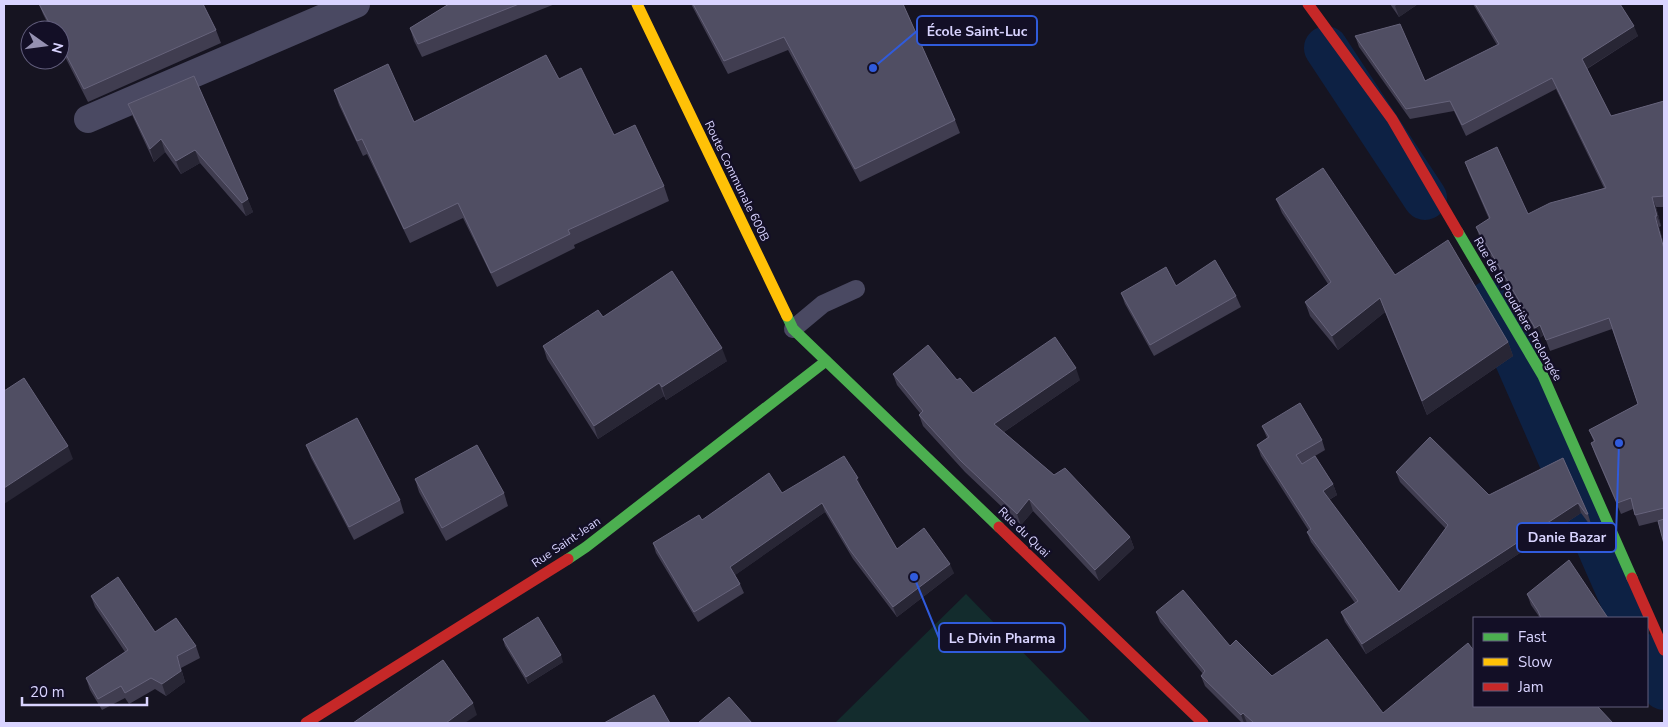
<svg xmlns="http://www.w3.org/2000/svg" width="1668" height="727" font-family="'Nunito Sans',sans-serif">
	<rect width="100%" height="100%" fill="#161421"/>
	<polygon fill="#132c2d" points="966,594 1092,723 835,723"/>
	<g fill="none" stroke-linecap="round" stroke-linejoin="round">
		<g stroke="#0d2144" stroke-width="44">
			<polyline points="1326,48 1425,198"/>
			<polyline points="1490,302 1497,315 1630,618"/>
			<polyline points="1647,656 1664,688"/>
		</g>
		<polyline stroke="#4a4962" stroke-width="18" points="793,329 823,304 856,289"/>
		<polyline stroke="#4a4962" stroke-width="28" points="88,119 356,4"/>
		<g stroke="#4caf50" stroke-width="11">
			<polyline points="1458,232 1543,376 1632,578"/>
			<polyline points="787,316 793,329 999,527"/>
			<polyline points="568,559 586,547 826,361"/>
		</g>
		<polyline stroke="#ffc107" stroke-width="11" points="637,4 787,316"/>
		<g stroke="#c62828" stroke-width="11">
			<polyline points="1308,4 1392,119 1458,232"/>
			<polyline points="999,527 1203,723"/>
			<polyline points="1632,578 1664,650"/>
			<polyline points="306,723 568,559"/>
		</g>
	</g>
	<g fill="#403d50">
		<polygon points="39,4 203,4 216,30 221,43 88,102 60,47 60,30 51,30 43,14"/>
		<polygon points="449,4 555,4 422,57 414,41 410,28"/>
		<polygon points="691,4 903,4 955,120 960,133 860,182 788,50 728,74"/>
		<polygon points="1390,4 1418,4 1399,17"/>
		<polygon points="1473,4 1620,4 1638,36 1587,69 1611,116 1664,101 1664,207 1656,207 1661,226 1659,227 1664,245 1664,544 1659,521 1639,526 1633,509 1621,514 1595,454 1591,443 1594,442 1589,430 1638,404 1612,329 1550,351 1544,335 1539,338 1480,238 1476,227 1489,219 1469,173 1465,162 1528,214 1604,188 1556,89 1466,136 1454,111 1410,119 1359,47 1355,36 1425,81 1497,45"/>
		<polygon points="194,76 253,212 246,216 200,163 181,174 165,152 154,162 133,117 128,104"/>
		<polygon points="559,79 664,186 669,201 574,245 575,248 497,287 463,218 410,243 367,154 363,156 339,105 334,90 414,122"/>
		<polygon points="1276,199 1395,275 1508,342 1513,356 1427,415 1385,312 1338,350 1310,316 1305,302 1328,284 1282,213"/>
		<polygon points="1176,286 1236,296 1241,307 1154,356 1125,304 1121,293"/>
		<polygon points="603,317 727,361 666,400 664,396 598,439 547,359 543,346"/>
		<polygon points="893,374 957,380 973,393 1080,380 1004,432 1054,475 1130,537 1134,548 1099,581 1033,511 1021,525 965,472 923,426 919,415 920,413 897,385"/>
		<polygon points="1262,426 1322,440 1325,450 1315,456 1333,484 1337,495 1329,500 1399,592 1446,529 1400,482 1396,472 1489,495 1563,458 1588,514 1591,524 1590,525 1581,513 1366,654 1345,622 1341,612 1355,603 1311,542 1307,532 1309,531 1261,456 1257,445 1267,438"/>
		<polygon points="306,445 400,500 404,513 354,540 311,458"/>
		<polygon points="415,479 504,493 508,506 446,541 419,492"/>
		<polygon points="861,487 860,488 897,549 954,573 897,617 853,559 825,512 735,575 740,584 744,593 698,622 656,553 653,543 702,520 782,493"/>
		<polygon points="1527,594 1608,618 1540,618 1531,605"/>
		<polygon points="91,596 155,632 196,646 200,658 181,668 185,682 166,696 155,689 129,704 125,698 102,710 90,690 86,678 125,652 95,607"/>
		<polygon points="1156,612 1230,646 1272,676 1383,713 1474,706 1613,723 1242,723 1205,686 1201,676 1203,674 1160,622"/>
		<polygon points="503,639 563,662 528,684 505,646"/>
	</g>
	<g fill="#282635">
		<polygon points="1398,4 1418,4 1399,17 1395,6"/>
		<polygon points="1634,26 1638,36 1586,69 1582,59"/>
		<polygon points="161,139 165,152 154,162 150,149"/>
		<polygon points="195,150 200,163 181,174 176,161"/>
		<polygon points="1652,197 1656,207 1661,226 1657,216"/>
		<polygon points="248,199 253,212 246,216 242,203"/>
		<polygon points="1655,216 1659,227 1664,245 1664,249"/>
		<polygon points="1380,298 1385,312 1338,350 1332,336"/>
		<polygon points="1540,325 1544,335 1539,338 1535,328"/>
		<polygon points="1508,342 1513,356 1427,415 1422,401"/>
		<polygon points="722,348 727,361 666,400 662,387"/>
		<polygon points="1076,368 1080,380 998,436 994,424"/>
		<polygon points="659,383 664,396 598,439 594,426"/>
		<polygon points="68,446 73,459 4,504 4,488"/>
		<polygon points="858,478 861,487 859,489 856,479"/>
		<polygon points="1333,484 1337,495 1327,501 1323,491"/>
		<polygon points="1029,499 1033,511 1021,525 1017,514"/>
		<polygon points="822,503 825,512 734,576 730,567"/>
		<polygon points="1578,503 1581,513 1366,654 1362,644"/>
		<polygon points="1130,537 1134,548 1099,581 1095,570"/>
		<polygon points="950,564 954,573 897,617 893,607"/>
		<polygon points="561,655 563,662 528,684 526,677"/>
		<polygon points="177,656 185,682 166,696 162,684"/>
		<polygon points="473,703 477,715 465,723 446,723"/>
		<polygon points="1243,713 1247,723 1244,723 1241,715"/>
	</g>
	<g fill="#504e63" stroke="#66637b">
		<polygon points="39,4 203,4 216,30 84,89 60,43 60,30 53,30"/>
		<polygon points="449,4 519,4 418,44 410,28"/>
		<polygon points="693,4 903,4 955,120 855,169 784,37 724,61"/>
		<polygon points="1475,4 1620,4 1634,26 1582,59 1611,116 1664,101 1664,196 1652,197 1657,216 1655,216 1664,249 1664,508 1635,515 1631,498 1617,503 1591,443 1595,441 1589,430 1638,404 1609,318 1546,340 1540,325 1535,328 1476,227 1490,218 1465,162 1497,147 1528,214 1550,203 1606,188 1552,78 1462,125 1450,101 1406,109 1355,36 1400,24 1425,81 1499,44"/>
		<polygon points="546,55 559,79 581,68 614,135 635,125 664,186 568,230 570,234 491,273 458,203 404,229 362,139 357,141 334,90 388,64 414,122"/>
		<polygon points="194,76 248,199 242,203 195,150 176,161 161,139 150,149 128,104"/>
		<polygon points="1323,168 1395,275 1448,240 1508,342 1422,401 1380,298 1332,336 1305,302 1331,282 1276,199"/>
		<polygon points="1215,260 1236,296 1150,345 1121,293 1166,267 1176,286"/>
		<polygon points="672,271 722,348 662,387 659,383 594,426 543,346 598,310 603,317"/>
		<polygon points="1055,337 1076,368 994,424 1054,475 1065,468 1130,537 1095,570 1029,499 1017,514 961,461 919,415 923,411 893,374 928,345 957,380 960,378 973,393"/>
		<polygon points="24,378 68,446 4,488 4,391"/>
		<polygon points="1300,403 1322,440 1296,455 1302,464 1315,456 1333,484 1323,491 1399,592 1448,525 1396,472 1430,437 1489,495 1563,458 1588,514 1586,514 1578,503 1362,644 1341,612 1358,601 1307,532 1311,529 1257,445 1269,437 1262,426"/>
		<polygon points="357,418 400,500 349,527 306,445"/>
		<polygon points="477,445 504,493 442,528 415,479"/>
		<polygon points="844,456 858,478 856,479 897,549 924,528 950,564 893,607 850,550 822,503 730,567 740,584 694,612 653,543 699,515 702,520 769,473 782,493"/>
		<polygon points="1664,519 1664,544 1658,521"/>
		<polygon points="1569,560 1608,618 1541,618 1538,611 1527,594"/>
		<polygon points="118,577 155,632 176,618 196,646 177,656 181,671 162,684 151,678 125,693 121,686 98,699 86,678 128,650 91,596"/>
		<polygon points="1183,590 1230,646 1236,640 1272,676 1327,639 1383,713 1468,643 1474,651 1474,706 1597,706 1613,723 1254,723 1243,713 1241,715 1201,676 1205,671 1156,612"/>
		<polygon points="538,617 561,655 526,677 503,639"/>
		<polygon points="443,660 473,703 446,723 353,723"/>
		<polygon points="654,695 670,723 604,723"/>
		<polygon points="729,697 752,723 698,723"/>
	</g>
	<g text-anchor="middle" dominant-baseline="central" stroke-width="4.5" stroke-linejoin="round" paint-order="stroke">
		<g font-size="12" fill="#d9d4ff" stroke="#130f26">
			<text transform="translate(737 181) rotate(64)">Route Communale 600B</text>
			<text transform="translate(1518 309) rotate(60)">Rue de la Poudrière Prolongée</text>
			<text transform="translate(1024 532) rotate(44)">Rue du Quai</text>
			<text transform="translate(566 542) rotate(-34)">Rue Saint-Jean</text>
		</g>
	</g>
	<path fill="none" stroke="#305bdc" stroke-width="2" d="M873 68L917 31M1619 443L1616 537M914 577L939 638"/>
	<g fill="#305bdc" stroke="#130f26" stroke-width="2">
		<circle cx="873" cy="68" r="5"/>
		<circle cx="1619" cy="443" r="5"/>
		<circle cx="914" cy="577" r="5"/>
	</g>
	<g fill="#130f26" stroke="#305bdc" stroke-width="2">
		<rect x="917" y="16" width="120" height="29" rx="5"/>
		<rect x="1517" y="523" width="99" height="29" rx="5"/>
		<rect x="939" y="623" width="126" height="29" rx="5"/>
	</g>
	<g font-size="14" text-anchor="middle" font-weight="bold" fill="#d9d4ff">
		<text x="977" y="36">École Saint-Luc</text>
		<text x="1567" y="542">Danie Bazar</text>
		<text x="1002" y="643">Le Divin Pharma</text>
	</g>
	<rect width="1668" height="727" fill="none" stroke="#d9d4ff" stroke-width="10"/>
	<rect x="1473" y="617" width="175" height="90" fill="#130f26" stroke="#625e7d"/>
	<rect x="1483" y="633" width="25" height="8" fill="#4caf50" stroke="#625e7d"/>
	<text x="1518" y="642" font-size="15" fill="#d9d4ff">Fast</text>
	<rect x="1483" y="658" width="25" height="8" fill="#ffc107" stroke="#625e7d"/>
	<text x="1518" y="667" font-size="15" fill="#d9d4ff">Slow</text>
	<rect x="1483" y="683" width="25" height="8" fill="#c62828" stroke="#625e7d"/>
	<text x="1518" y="692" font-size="15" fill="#d9d4ff">Jam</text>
	<g transform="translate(45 45) rotate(104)"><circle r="24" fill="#130f26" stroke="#625e7d"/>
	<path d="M0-4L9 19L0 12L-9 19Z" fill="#9591b1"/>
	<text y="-8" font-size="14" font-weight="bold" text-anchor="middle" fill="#d9d4ff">N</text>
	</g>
	<path d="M22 697v8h125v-8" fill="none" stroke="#d9d4ff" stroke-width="2.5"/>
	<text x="30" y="697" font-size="15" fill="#d9d4ff" stroke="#130f26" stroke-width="4" paint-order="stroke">20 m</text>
</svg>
